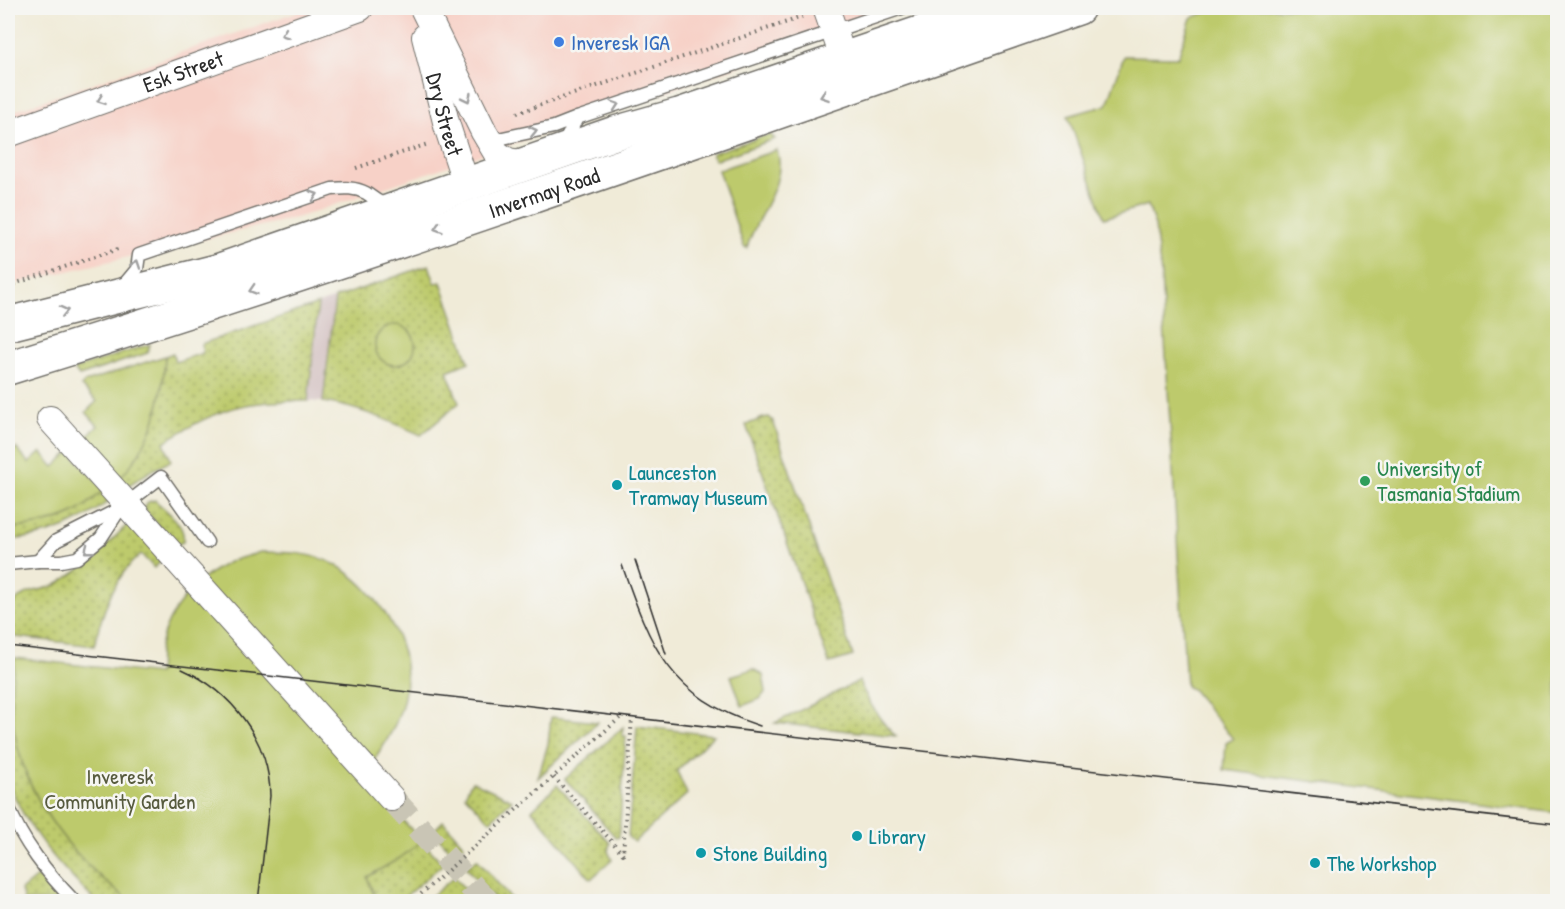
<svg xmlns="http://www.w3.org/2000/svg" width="1565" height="909" font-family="'Patrick Hand',sans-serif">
	<defs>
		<pattern id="grass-dots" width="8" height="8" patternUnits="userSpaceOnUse" patternTransform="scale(1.5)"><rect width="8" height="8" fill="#bdca6c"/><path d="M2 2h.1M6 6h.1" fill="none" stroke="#9aa459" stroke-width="1.8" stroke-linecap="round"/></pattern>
	</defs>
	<rect width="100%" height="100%" fill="#f6f6f2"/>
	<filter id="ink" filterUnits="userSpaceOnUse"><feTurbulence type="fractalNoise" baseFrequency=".0167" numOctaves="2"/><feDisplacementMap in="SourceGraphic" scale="12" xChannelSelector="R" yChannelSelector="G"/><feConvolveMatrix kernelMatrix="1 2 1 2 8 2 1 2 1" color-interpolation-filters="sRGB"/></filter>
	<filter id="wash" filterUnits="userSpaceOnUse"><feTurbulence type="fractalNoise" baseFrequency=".008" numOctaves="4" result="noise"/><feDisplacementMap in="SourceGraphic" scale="24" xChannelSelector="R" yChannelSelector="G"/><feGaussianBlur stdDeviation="1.35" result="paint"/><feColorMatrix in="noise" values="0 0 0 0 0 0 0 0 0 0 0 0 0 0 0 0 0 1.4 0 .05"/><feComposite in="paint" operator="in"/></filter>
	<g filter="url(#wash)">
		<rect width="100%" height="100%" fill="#f0ebd8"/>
		<polygon fill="#f7d1c7" points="308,8 909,8 299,217 8,285 8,113"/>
		<polygon fill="#d2bfc0" points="335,298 323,402 308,401 318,304"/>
		<g fill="url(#grass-dots)" stroke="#747a4c" stroke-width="1.5">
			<polygon points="770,134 775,139 715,160 712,153"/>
			<path d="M429,265L435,283L441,282L469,362L447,371L459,403L421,435C390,421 358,407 323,402L335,298Z"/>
			<path d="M318,304L308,401C287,401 267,401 246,405C217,410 189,427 164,442L171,461L151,471L124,488L118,480C153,443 162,406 165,356L173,353L175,362L203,353L201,344Z"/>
			<polygon points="150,344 148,353 79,376 74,369"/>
			<polygon points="769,417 773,421 853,656 829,663 746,425 763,418"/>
			<path d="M104,490L112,499C79,524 50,537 8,540V528C31,527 57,522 78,511C87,505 96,497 104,490Z"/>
			<path d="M155,500C166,511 187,525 183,542L176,545L143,508L148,502Z"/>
			<path d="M132,520L164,557L154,568L141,554C113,577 103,611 94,646L8,636C8,623 7,611 16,601C26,589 46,591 58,584C86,567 109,543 132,520Z"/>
			<path d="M8,657L15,658C13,676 10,694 12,713C19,792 68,855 130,901H95C60,866 24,828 8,780Z"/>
			<path d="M859,681C868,701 879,721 896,736L775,723Z"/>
			<polygon points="551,717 598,722 538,778 548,744"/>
			<polygon points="637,726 714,735 677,771 687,794 634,842 628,837"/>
			<polygon points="623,727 622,736 626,736 619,837 616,838 565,779"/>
			<polygon points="472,781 512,800 490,821 465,795"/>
			<polygon points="557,785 610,843 608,851 612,860 591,879 532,810"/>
			<polygon points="443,821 464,845 454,855 433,831"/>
			<polygon points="422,841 443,864 400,901 376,901 367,877 400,858"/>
			<polygon points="477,859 513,901 497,901 466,868"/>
			<polygon points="38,876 59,901 24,901 21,890"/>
			<polygon points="454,877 476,901 426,901"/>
		</g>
		<g fill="#bdca6c" stroke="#747a4c" stroke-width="1.5">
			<polygon points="1218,8 1557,8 1557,813 1224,770 1226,743 1233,739 1193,690 1186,686 1161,275 1155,226 1148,205 1104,218 1068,116 1107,105 1124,56 1178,57 1191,18"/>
			<path d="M777,150C788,184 755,216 747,248L744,247L718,170Z"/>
			<circle cx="395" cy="345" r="20"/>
			<path d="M165,356C162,406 153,443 118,480L82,440L98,426L86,412L97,401L81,386L85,382Z"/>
			<path d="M16,448L29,463L41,452L54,467L70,452L104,490C96,497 87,505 78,511C57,522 31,527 8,528V457Z"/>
			<path d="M260,552C286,552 312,552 336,565C357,577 372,593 385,613C412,654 413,695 388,738C380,752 373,764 360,774L422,841L400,858L367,877L376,901H130C68,855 19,792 12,713C10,694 13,676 15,658L158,674C159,665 158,655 160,646C168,610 196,578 229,562C238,558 250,556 260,552Z"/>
			<polygon points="753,669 763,675 766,691 760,699 742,706 731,676"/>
		</g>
	</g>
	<g filter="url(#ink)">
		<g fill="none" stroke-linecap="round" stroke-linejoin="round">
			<polyline stroke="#c9c5b5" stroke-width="26" stroke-dasharray="26 13" stroke-linecap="butt" points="391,798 486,902"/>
			<g stroke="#706e68" stroke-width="15">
				<g id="lane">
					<polyline points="489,141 554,127 577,118"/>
					<polyline points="562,147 577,118 902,8"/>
					<path d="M122,287L137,269L139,255L332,189C344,188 355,187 366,193C374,198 378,203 387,205"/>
					<polyline points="38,561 56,541 121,508 161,477 207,542"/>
					<polyline points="8,564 38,561 61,561 77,558 101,538 120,509"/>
					<path d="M8,806C23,843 47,873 75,902"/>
				</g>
			</g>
			<g stroke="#706e68" stroke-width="28">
				<g id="street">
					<polyline points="423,8 484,132 497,154 508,161 528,164"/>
					<polyline points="826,8 843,57"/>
					<path id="s1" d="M425,37L447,126L466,184"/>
					<path id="s2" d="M8,134L360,8"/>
					<polyline points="50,419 391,798"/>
				</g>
			</g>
			<g stroke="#706e68" stroke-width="36">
				<g id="secondary">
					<polyline points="8,324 217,271 615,133 679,115 993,8"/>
					<path id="s3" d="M8,368C367,257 722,131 1078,8"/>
				</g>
			</g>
			<g stroke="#706e68" stroke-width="4" stroke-dasharray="1.5 4.5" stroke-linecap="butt">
				<polyline points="517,113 802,17"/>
				<polyline points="356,168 428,144"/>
				<polyline points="8,286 121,248"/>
				<polyline points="554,777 623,854 632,717"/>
				<polyline points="8,857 9,859"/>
				<polyline points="412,902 622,716"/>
			</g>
			<use href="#lane" stroke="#fff" stroke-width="12"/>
			<use href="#street" stroke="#fff" stroke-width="26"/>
			<use href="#secondary" stroke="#fff" stroke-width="33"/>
			<g stroke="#2b2b2b" stroke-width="1.5">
				<polyline points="635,560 666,654"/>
				<path d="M622,565C651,648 669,696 760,726"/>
				<polyline points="8,646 1558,824"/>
				<path d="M182,669C231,691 270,740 270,796L258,902"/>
			</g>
		</g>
		<defs><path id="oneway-chevron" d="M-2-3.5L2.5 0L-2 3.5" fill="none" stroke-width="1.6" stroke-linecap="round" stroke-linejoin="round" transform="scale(1.5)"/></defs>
		<g stroke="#a0a0a0">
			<use href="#oneway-chevron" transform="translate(285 34) rotate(160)"/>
			<use href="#oneway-chevron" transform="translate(824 96) rotate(161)"/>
			<use href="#oneway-chevron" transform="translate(467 98) rotate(64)"/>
			<use href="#oneway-chevron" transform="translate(101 100) rotate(160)"/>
			<use href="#oneway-chevron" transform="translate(615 105) rotate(-19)"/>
			<use href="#oneway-chevron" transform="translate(533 131) rotate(-13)"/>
			<use href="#oneway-chevron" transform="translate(314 195) rotate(-19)"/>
			<use href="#oneway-chevron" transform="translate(438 228) rotate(162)"/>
			<use href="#oneway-chevron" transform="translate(136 264) rotate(-71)"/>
			<use href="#oneway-chevron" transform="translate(253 290) rotate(162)"/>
			<use href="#oneway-chevron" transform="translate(64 311) rotate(-13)"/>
			<use href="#oneway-chevron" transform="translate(88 550) rotate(142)"/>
		</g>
	</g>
	<circle fill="#3f7fe0" stroke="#f6f6f2" stroke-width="2" cx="559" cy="42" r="6"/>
	<circle fill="#2e9e5b" stroke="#f6f6f2" stroke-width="2" cx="1365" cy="481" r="6"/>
	<g fill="#0f9aa8" stroke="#f6f6f2" stroke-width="2">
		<circle cx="617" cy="485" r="6"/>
		<circle cx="857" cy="836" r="6"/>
		<circle cx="701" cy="853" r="6"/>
		<circle cx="1315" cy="863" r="6"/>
	</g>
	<g text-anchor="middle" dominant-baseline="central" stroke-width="5" stroke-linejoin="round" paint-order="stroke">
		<g font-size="22" fill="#366cbe" stroke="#f6f6f2" text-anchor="start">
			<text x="571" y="42">Inveresk IGA</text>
		</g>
		<g font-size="22" fill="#2b2b2b" stroke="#f6f6f2">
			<text stroke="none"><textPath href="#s2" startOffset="186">Esk Street</textPath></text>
			<text stroke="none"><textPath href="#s1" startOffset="80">Dry Street</textPath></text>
			<text stroke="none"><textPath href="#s3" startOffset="564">Invermay Road</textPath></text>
		</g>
		<g font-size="22" fill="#27864d" stroke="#f6f6f2" text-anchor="start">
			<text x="1377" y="468">University of<tspan x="1377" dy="25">Tasmania Stadium</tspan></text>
		</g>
		<g font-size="22" fill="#0d838f" stroke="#f6f6f2" text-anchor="start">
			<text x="629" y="472">Launceston<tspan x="629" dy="25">Tramway Museum</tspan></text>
			<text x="869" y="836">Library</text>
			<text x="713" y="853">Stone Building</text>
			<text x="1327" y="863">The Workshop</text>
		</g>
		<g font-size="22" fill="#575b3e" stroke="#f6f6f2">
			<text x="120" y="776">Inveresk<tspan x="120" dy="25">Community Garden</tspan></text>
		</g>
	</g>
	<rect width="1565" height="909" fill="none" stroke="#f6f6f2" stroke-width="30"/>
</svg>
